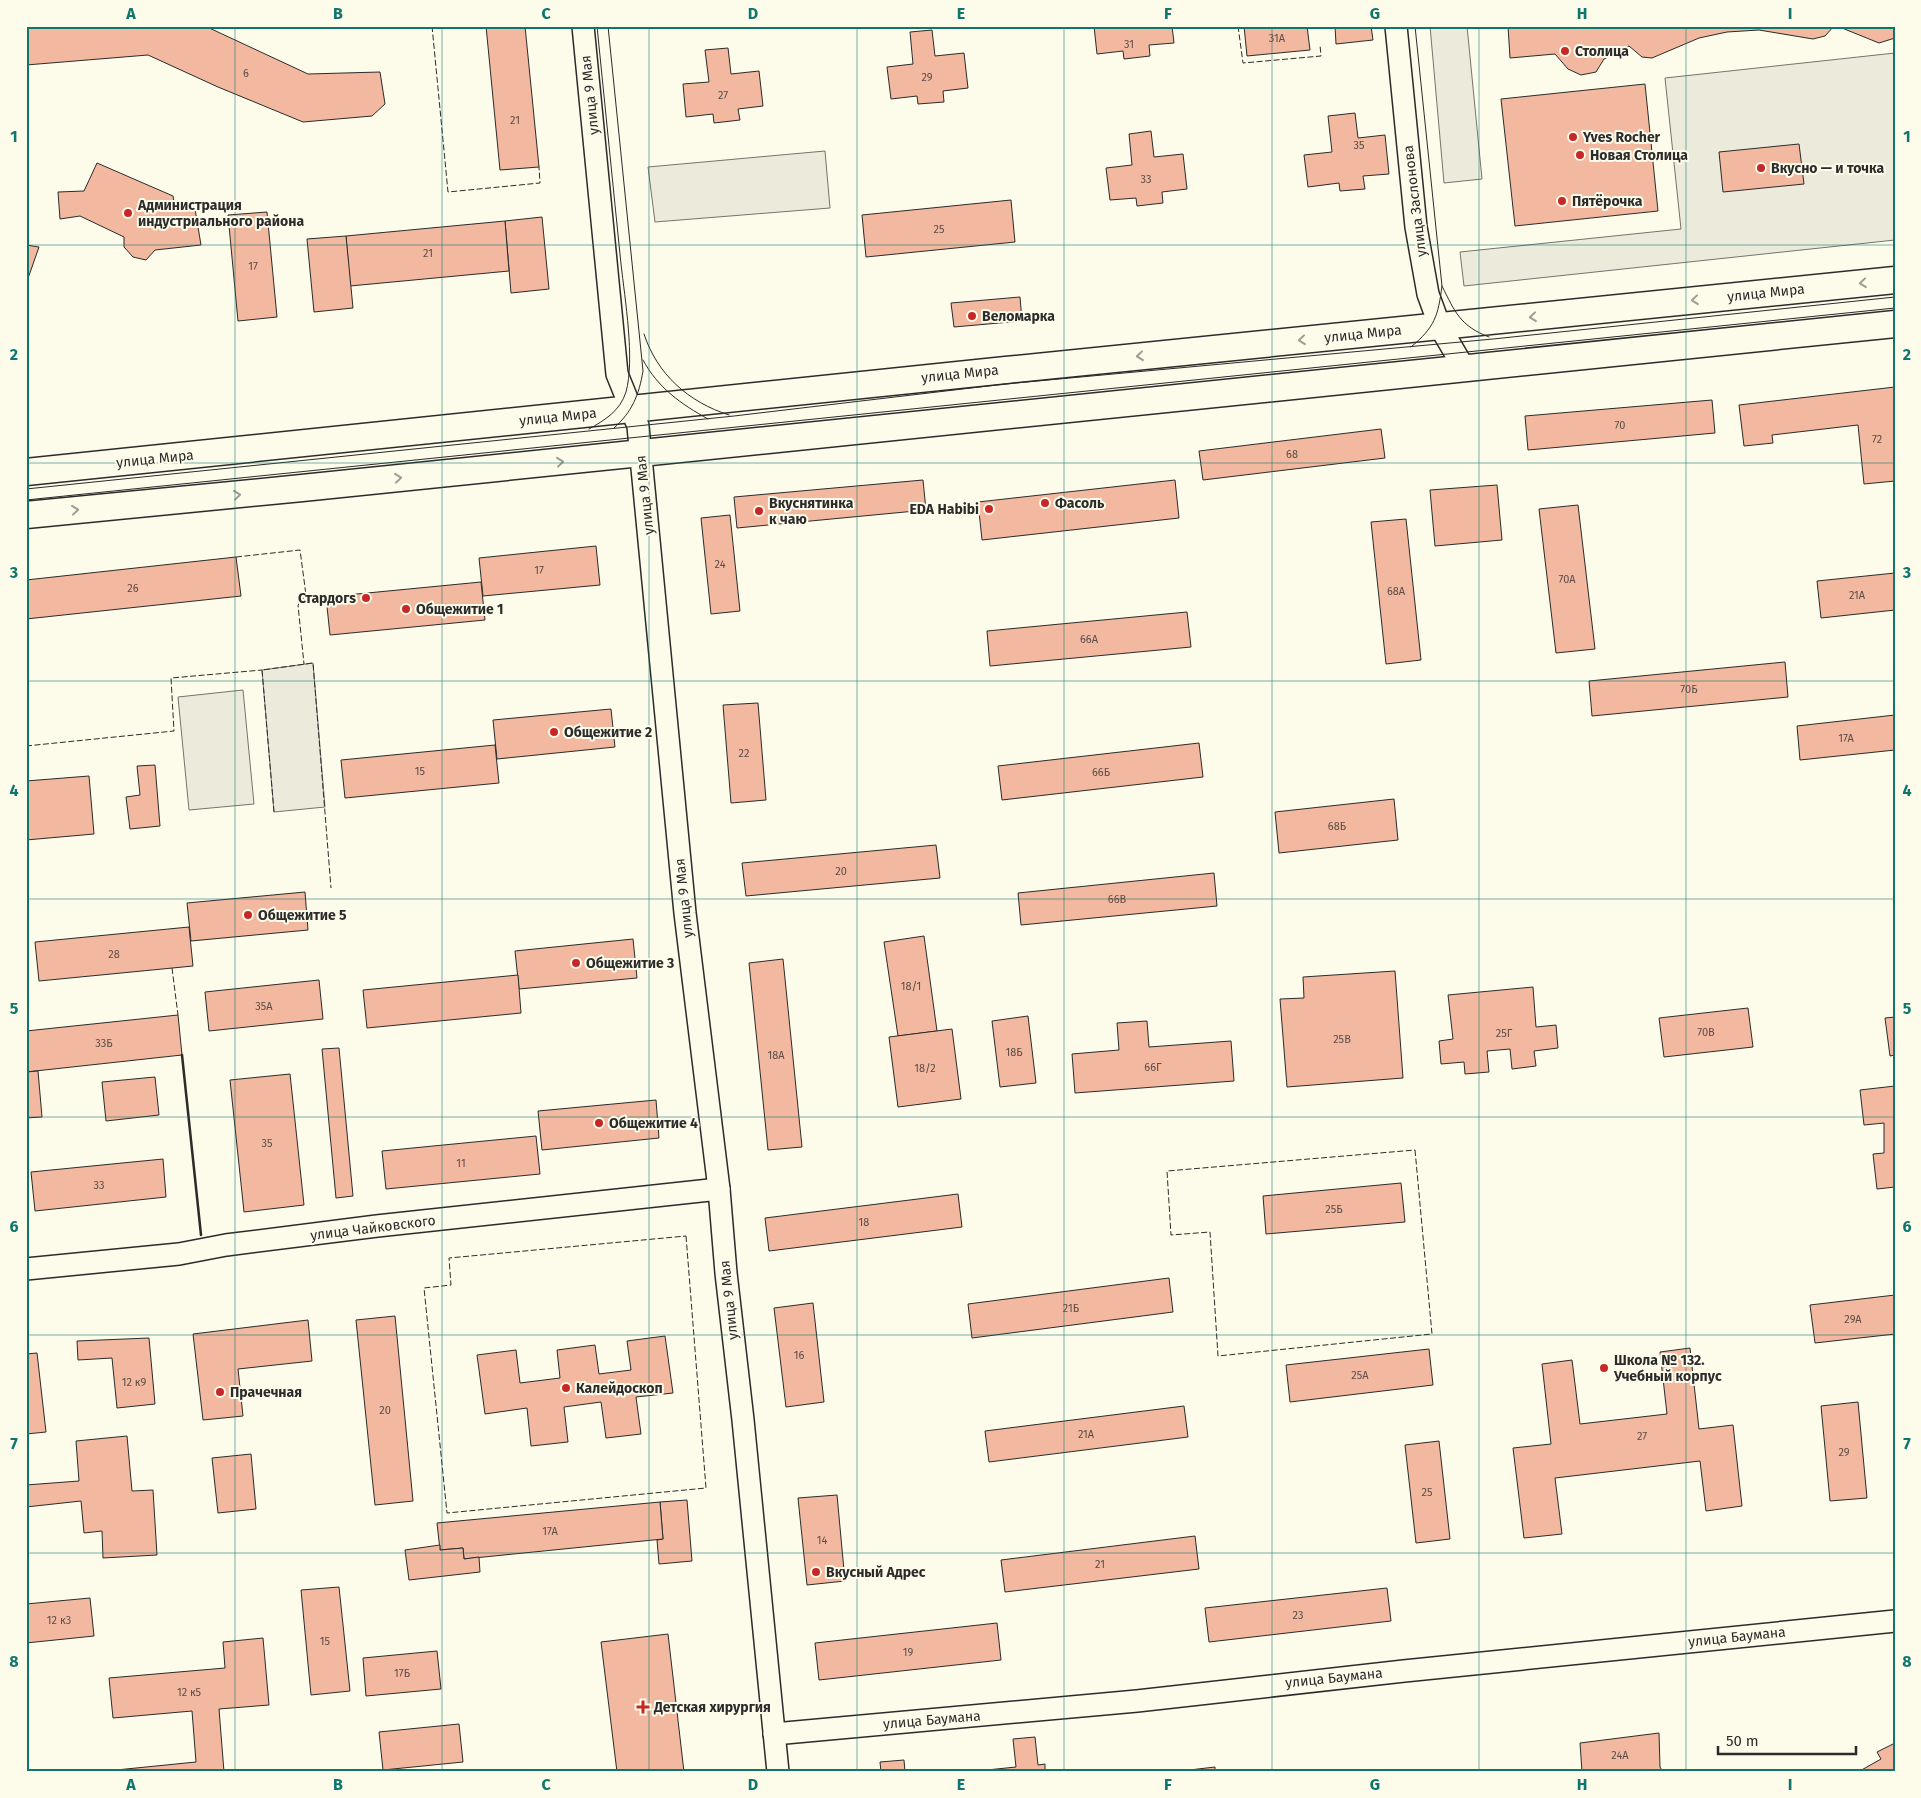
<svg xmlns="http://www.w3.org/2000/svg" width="1921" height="1798" font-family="'Fira Sans',sans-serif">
	<rect width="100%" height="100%" fill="#fdfbea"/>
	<polygon fill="#ecebdb" stroke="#74746e" points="243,690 254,804 189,810 178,697"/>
	<g fill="#eceadb" stroke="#74746e">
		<polygon points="1430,26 1467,26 1482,179 1444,183"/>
		<polygon points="1895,53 1895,240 1464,286 1460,252 1681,229 1665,78"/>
		<polygon points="825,151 830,208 655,222 648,167"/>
		<polygon points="313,663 325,807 274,812 262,670"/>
	</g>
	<g fill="#f2b8a0" stroke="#2b2b2b">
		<polygon points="26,26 205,26 308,74 380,72 385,104 372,116 303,122 218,87 148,55 26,65"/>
		<polygon points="486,26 525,26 539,167 500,170"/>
		<polygon points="1094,26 1172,26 1174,43 1149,45 1150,56 1124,59 1123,51 1097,54"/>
		<polygon points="1244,26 1307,26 1310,50 1247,56"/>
		<polygon points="1335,26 1371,26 1373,40 1336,44"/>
		<polygon points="1508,26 1834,26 1825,36 1813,39 1759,30 1727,32 1699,38 1652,58 1642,57 1629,46 1604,59 1596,72 1581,75 1568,69 1555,54 1510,58"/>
		<polygon points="1837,26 1895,26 1895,38 1879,43"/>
		<polygon points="932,30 935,56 964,53 968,88 943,91 944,102 918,104 917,96 891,99 887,67 913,64 910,32"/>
		<polygon points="728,48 731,74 759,71 763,106 738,109 740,120 714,123 713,114 686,117 683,84 709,82 705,50"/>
		<polygon points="1645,84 1658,211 1515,226 1501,99"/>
		<polygon points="1355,113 1358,138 1385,135 1389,174 1363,176 1365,189 1340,191 1339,183 1308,187 1304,155 1332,152 1328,116"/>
		<polygon points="1151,131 1154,157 1183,154 1187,189 1162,192 1163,203 1137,206 1136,198 1110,200 1106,168 1132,165 1129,134"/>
		<polygon points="1799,144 1804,184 1723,192 1719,152"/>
		<polygon points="97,163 173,196 175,210 195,209 201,245 155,250 146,260 133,257 124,247 124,237 80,216 60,219 58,192 84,191"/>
		<polygon points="1011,200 1015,242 866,257 862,215"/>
		<polygon points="267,212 277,317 238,321 228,215"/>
		<polygon points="542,217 549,289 511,293 505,221"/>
		<polygon points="505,221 509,271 350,286 346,236"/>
		<polygon points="346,236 353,308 314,312 307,239"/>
		<polygon points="26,245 39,247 26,284"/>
		<polygon points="1020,297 1022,321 954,327 951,303"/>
		<polygon points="1895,387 1895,481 1864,484 1858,425 1772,435 1773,443 1744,446 1739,405"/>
		<polygon points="1712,400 1715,433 1528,450 1525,416"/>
		<polygon points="1381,429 1385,458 1203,480 1199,451"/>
		<polygon points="923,480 926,510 737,528 734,497"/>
		<polygon points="1175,480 1179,518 982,540 978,502"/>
		<polygon points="1497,485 1502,540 1435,546 1430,490"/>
		<polygon points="1578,505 1595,649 1556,653 1539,509"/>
		<polygon points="730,515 740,611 711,614 701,518"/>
		<polygon points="1406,519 1421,660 1386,664 1371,522"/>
		<polygon points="596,546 600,585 483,596 479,558"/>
		<polygon points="236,557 241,596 26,619 26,580"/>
		<polygon points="1895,573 1895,610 1821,618 1817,581"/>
		<polygon points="481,582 485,620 330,635 326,597"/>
		<polygon points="1187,612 1191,647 990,666 987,631"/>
		<polygon points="1785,662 1788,697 1592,716 1589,681"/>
		<polygon points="758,703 766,800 731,803 723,705"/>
		<polygon points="611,709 615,747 497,759 493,720"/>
		<polygon points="1895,715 1895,750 1800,760 1797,726"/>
		<polygon points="1199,743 1203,777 1002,800 998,766"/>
		<polygon points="495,745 499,783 345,798 341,760"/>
		<polygon points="155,765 160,826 130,829 126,797 140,795 137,766"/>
		<polygon points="89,776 94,834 26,840 26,781"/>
		<polygon points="1394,799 1398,840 1279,853 1275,812"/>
		<polygon points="936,845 940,878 746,896 742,863"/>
		<polygon points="1214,873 1217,906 1021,925 1018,893"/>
		<polygon points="305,892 308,930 191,941 187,903"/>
		<polygon points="189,927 193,966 39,981 35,942"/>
		<polygon points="924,936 937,1031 898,1036 884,942"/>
		<polygon points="633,939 637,978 519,989 515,951"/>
		<polygon points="783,959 802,1147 768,1150 749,963"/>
		<polygon points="1395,971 1403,1078 1287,1087 1280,999 1304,998 1303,977"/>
		<polygon points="518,975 521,1013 367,1028 363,990"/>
		<polygon points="319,980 323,1019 209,1031 205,992"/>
		<polygon points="1533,987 1536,1027 1556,1025 1558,1048 1534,1051 1536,1066 1512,1069 1510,1049 1487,1051 1489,1072 1465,1074 1464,1062 1441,1064 1439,1041 1453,1039 1448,995"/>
		<polygon points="1748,1008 1753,1047 1664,1057 1659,1018"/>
		<polygon points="178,1015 182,1055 26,1072 26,1031"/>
		<polygon points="1028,1016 1036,1083 1000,1087 992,1021"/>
		<polygon points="1895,1017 1895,1055 1890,1056 1885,1018"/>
		<polygon points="1147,1021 1149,1047 1231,1041 1234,1081 1075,1093 1072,1054 1119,1050 1117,1023"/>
		<polygon points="952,1029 961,1099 898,1107 889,1037"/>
		<polygon points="339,1048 353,1196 336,1198 322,1049"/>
		<polygon points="38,1071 42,1117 26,1118 26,1072"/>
		<polygon points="290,1074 304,1205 244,1212 230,1080"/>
		<polygon points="155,1077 159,1115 106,1121 102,1082"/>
		<polygon points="1895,1086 1895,1187 1877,1189 1873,1154 1884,1153 1884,1123 1864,1125 1860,1090"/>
		<polygon points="656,1100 659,1138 542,1150 538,1111"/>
		<polygon points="536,1136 540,1174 386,1189 382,1151"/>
		<polygon points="163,1159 166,1197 35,1211 31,1172"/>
		<polygon points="1401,1183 1405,1222 1266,1234 1263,1196"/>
		<polygon points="958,1194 962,1227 769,1251 765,1218"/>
		<polygon points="1169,1278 1173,1312 972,1338 968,1304"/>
		<polygon points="1895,1295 1895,1334 1815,1343 1810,1305"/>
		<polygon points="813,1303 824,1402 786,1407 774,1308"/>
		<polygon points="395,1316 413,1501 375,1505 356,1320"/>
		<polygon points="308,1320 312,1361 238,1369 243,1416 203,1420 193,1334"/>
		<polygon points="665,1336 673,1393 636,1397 641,1434 606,1438 601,1402 564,1407 568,1442 531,1446 527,1408 485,1414 477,1355 516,1350 520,1383 560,1378 557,1350 595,1345 599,1374 631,1370 627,1341"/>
		<polygon points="149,1338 155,1404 117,1408 112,1358 78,1360 77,1341"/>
		<polygon points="1690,1348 1699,1429 1733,1425 1742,1506 1706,1511 1700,1461 1555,1478 1562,1534 1524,1538 1513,1448 1551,1444 1542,1364 1572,1360 1580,1424 1667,1414 1660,1352"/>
		<polygon points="1429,1349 1433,1385 1290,1402 1286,1365"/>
		<polygon points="37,1353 46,1432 26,1434 26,1354"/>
		<polygon points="1858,1402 1867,1498 1830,1501 1821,1406"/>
		<polygon points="1184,1406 1188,1437 989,1462 985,1431"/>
		<polygon points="127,1436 132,1491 153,1490 157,1555 103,1558 102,1531 84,1533 81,1501 26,1507 26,1485 79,1481 76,1441"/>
		<polygon points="1439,1441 1450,1539 1416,1543 1405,1445"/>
		<polygon points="251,1454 256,1509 218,1513 212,1458"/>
		<polygon points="837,1495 845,1581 807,1585 798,1498"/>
		<polygon points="687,1500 692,1561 659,1564 657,1540 663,1539 660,1502"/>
		<polygon points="660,1502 663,1539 464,1559 463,1548 440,1550 437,1523"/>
		<polygon points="1195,1536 1199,1569 1005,1592 1001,1560"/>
		<polygon points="440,1545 440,1550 463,1548 464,1559 479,1557 480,1572 409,1580 405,1550"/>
		<polygon points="339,1587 350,1691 311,1695 301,1590"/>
		<polygon points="1387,1588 1391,1621 1209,1642 1205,1608"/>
		<polygon points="90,1598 94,1636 26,1643 26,1604"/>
		<polygon points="997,1623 1001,1660 819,1680 815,1643"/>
		<polygon points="668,1634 684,1772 617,1772 601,1642"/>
		<polygon points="263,1638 269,1705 219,1709 224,1772 96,1772 196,1762 192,1711 113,1718 109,1678 225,1668 223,1642"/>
		<polygon points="437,1651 441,1689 366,1696 363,1658"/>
		<polygon points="459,1724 463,1762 383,1770 379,1732"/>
		<polygon points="1659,1733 1660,1767 1663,1772 1582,1772 1580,1743"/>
		<polygon points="1035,1737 1038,1765 1045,1764 1045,1772 967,1772 1016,1767 1013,1739"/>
		<polygon points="1895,1743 1895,1772 1858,1772 1881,1759 1877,1752"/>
		<polygon points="904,1760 905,1772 881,1772 880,1762"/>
		<polygon points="1215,1767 1215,1772 1172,1772"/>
	</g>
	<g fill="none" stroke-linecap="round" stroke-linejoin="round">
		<g stroke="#2b2b2b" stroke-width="24">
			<g id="minor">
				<polyline points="583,26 617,374 638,426 639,437 685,913 719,1189 726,1273 743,1420 778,1772"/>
				<polyline points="1396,26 1416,227 1428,294 1440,327 1464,368"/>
				<polyline points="26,1269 179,1254 226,1245 377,1226 719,1189"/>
				<polyline points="774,1734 1137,1701 1404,1671 1895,1621"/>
			</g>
		</g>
		<g stroke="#2b2b2b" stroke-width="29">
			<g id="major">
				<polyline points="26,472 1006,370 1895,280"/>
				<polyline points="26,515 302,488 1895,324"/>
			</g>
		</g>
		<use href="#minor" stroke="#fdfbea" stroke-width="21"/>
		<use href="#major" stroke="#fdfbea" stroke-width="26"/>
		<g stroke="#2b2b2b" stroke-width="1">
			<path d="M608,26L643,371C639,395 632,412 614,428"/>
			<path d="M1442,286C1455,312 1460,326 1489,337"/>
			<path d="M644,334C657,374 688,402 729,415"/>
			<path d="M1411,347C1435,327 1438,316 1442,286L1415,26"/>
			<path d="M643,360C658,388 681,404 708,419"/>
			<path d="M589,429C605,420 620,411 626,392C635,359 625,300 621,264C613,185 605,106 597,26"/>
			<polyline points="26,489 734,416 1005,384 1493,339 1895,297"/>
			<polyline points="26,500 1895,308"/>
		</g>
		<g stroke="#2b2b2b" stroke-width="1" stroke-dasharray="6 2.5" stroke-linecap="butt">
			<polyline points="432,26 448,192 540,183 539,167"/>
			<polyline points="1238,26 1243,63 1321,56 1320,45"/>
			<polyline points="236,557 300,550 306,595 298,605 304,664"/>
			<polyline points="26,746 174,731 171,678 262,670"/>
			<polyline points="274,812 262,670 313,663 331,888"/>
			<polyline points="172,968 178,1015"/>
			<polygon points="1415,1150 1432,1334 1218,1356 1210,1232 1171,1235 1167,1171"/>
			<polygon points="686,1236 706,1488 447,1513 424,1288 451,1285 449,1258"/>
		</g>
		<polyline stroke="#2b2b2b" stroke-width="2.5" points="182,1055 201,1235"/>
	</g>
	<defs><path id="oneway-chevron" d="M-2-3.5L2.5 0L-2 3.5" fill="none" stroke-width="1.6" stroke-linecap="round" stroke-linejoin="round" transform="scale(1.25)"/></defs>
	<g stroke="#9e9d94">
		<use href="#oneway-chevron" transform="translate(1863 283) rotate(174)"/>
		<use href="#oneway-chevron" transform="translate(1695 300) rotate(174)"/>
		<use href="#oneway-chevron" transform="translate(1533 317) rotate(174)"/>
		<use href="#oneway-chevron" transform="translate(1302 340) rotate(174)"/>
		<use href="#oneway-chevron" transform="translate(1140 356) rotate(174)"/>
		<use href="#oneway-chevron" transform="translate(560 462) rotate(-6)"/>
		<use href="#oneway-chevron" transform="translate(398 478) rotate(-6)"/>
		<use href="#oneway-chevron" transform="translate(237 495) rotate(-6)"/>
		<use href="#oneway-chevron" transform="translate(75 510) rotate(-6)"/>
	</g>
	<path fill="none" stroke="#0f766e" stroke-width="1" stroke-opacity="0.55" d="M235,26V1772M442,26V1772M649,26V1772M857,26V1772M1064,26V1772M1272,26V1772M1479,26V1772M1686,26V1772M26,245H1895M26,463H1895M26,681H1895M26,899H1895M26,1117H1895M26,1335H1895M26,1553H1895"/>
	<g fill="#c62828" stroke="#fdfbea" stroke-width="2">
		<circle cx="1565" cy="51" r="5"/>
		<circle cx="1573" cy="137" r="5"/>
		<circle cx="1580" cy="155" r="5"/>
		<circle cx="1761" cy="168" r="5"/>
		<circle cx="1562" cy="201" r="5"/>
		<circle cx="128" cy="213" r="5"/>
		<circle cx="972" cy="316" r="5"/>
		<circle cx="1045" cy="503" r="5"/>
		<circle cx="989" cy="509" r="5"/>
		<circle cx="759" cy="511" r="5"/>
		<circle cx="366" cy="598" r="5"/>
		<circle cx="406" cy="609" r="5"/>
		<circle cx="554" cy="732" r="5"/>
		<circle cx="248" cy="915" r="5"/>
		<circle cx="576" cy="963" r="5"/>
		<circle cx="599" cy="1123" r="5"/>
		<circle cx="1604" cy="1368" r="5"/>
		<circle cx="566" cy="1388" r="5"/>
		<circle cx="220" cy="1392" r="5"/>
		<circle cx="816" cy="1572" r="5"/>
		<path d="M640.5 1699.5h5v5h5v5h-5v5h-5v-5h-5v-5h5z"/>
	</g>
	<g text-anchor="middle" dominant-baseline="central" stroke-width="4" stroke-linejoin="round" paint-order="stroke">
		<g font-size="11" fill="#5d4e48">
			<text x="1277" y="38">31А</text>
			<text x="1129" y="44">31</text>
			<text x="246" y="73">6</text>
			<text x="927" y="77">29</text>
			<text x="723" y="95">27</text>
			<text x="515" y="120">21</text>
			<text x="1359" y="145">35</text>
			<text x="1146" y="179">33</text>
			<text x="939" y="229">25</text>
			<text x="428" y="253">21</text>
			<text x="253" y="266">17</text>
			<text x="1620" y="425">70</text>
			<text x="1877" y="439">72</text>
			<text x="1292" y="454">68</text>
			<text x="720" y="564">24</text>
			<text x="539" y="570">17</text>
			<text x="1567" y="579">70А</text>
			<text x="133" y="588">26</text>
			<text x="1396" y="591">68А</text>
			<text x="1857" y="595">21А</text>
			<text x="1089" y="639">66А</text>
			<text x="1689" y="689">70Б</text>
			<text x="1846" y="738">17А</text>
			<text x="744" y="753">22</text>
			<text x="420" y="771">15</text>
			<text x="1101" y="772">66Б</text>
			<text x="1337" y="826">68Б</text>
			<text x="841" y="871">20</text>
			<text x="1117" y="899">66В</text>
			<text x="114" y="954">28</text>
			<text x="911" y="986">18/1</text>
			<text x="264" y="1006">35А</text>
			<text x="1706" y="1032">70В</text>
			<text x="1504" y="1033">25Г</text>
			<text x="1342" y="1039">25В</text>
			<text x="104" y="1043">33Б</text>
			<text x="1014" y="1052">18Б</text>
			<text x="776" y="1055">18А</text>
			<text x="1153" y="1067">66Г</text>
			<text x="925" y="1068">18/2</text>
			<text x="267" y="1143">35</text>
			<text x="461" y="1163">11</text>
			<text x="99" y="1185">33</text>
			<text x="1334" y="1209">25Б</text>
			<text x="864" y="1222">18</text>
			<text x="1071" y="1308">21Б</text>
			<text x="1853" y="1319">29А</text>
			<text x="799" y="1355">16</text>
			<text x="1360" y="1375">25А</text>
			<text x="134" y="1382">12 к9</text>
			<text x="385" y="1410">20</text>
			<text x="1086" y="1434">21А</text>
			<text x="1642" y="1436">27</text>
			<text x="1844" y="1452">29</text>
			<text x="1427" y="1492">25</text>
			<text x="550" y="1531">17А</text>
			<text x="822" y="1540">14</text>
			<text x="1100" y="1564">21</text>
			<text x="1298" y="1615">23</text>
			<text x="59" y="1620">12 к3</text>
			<text x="325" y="1641">15</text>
			<text x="908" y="1652">19</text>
			<text x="402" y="1673">17Б</text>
			<text x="189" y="1692">12 к5</text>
			<text x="1620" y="1755">24А</text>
		</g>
		<g font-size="14" font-weight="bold" fill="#2b2b2b" stroke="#fdfbea" text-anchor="start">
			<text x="1575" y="51">Столица</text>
			<text x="1583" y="137">Yves Rocher</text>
			<text x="1590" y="155">Новая Столица</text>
			<text x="1771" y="168">Вкусно — и точка</text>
			<text x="1572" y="201">Пятёрочка</text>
			<text x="138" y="205">Администрация<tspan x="138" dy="16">индустриального района</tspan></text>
			<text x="982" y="316">Веломарка</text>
			<text x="769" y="503">Вкуснятинка<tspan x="769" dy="16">к чаю</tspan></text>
			<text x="1055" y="503">Фасоль</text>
			<text x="979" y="509" text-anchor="end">EDA Habibi</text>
			<text x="356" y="598" text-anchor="end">Стардогs</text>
			<text x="416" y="609">Общежитие 1</text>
			<text x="564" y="732">Общежитие 2</text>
			<text x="258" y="915">Общежитие 5</text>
			<text x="586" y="963">Общежитие 3</text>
			<text x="609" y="1123">Общежитие 4</text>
			<text x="1614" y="1360">Школа № 132.<tspan x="1614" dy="16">Учебный корпус</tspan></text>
			<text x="576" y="1388">Калейдоскоп</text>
			<text x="230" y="1392">Прачечная</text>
			<text x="826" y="1572">Вкусный Адрес</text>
			<text x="654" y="1707">Детская хирургия</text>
		</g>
		<g font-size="14" fill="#2b2b2b" stroke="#fdfbea">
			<text transform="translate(590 95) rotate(-96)">улица 9 Мая</text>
			<text transform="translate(1415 201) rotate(-97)">улица Заслонова</text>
			<text transform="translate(1766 293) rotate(-6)">улица Мира</text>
			<text transform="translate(1363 334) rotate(-6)">улица Мира</text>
			<text transform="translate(960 374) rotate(-6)">улица Мира</text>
			<text transform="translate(558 417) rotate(-6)">улица Мира</text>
			<text transform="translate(155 459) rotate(-6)">улица Мира</text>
			<text transform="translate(645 495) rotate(-96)">улица 9 Мая</text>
			<text transform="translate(684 898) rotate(-96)">улица 9 Мая</text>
			<text transform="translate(373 1228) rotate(-7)">улица Чайковского</text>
			<text transform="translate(729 1300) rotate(-96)">улица 9 Мая</text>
			<text transform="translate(1737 1637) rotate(-6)">улица Баумана</text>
			<text transform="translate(1334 1678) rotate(-6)">улица Баумана</text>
			<text transform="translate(932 1720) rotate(-5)">улица Баумана</text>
		</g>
	</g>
	<rect width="1921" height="1798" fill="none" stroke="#fdfbea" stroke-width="55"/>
	<path d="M1718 1746v8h138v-8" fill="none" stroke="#2b2b2b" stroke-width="2.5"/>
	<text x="1726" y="1746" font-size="15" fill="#2b2b2b" stroke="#fdfbea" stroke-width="4" paint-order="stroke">50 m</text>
	<rect x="28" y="28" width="1866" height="1742" fill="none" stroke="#0f766e" stroke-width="2"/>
	<g font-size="16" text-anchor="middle" font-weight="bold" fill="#0f766e">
		<text x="131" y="19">A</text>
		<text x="338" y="19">B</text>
		<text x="546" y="19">C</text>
		<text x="753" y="19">D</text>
		<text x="961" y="19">E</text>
		<text x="1168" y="19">F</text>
		<text x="1375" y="19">G</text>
		<text x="1582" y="19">H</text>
		<text x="1790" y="19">I</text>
		<text x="14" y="142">1</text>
		<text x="1907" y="142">1</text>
		<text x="14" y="360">2</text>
		<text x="1907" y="360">2</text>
		<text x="14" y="578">3</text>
		<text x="1907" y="578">3</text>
		<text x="14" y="796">4</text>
		<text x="1907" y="796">4</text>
		<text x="14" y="1014">5</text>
		<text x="1907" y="1014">5</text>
		<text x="14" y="1232">6</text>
		<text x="1907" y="1232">6</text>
		<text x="14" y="1449">7</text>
		<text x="1907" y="1449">7</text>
		<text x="14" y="1667">8</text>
		<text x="1907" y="1667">8</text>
		<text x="131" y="1790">A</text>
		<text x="338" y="1790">B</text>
		<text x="546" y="1790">C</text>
		<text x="753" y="1790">D</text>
		<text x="961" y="1790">E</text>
		<text x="1168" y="1790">F</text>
		<text x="1375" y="1790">G</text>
		<text x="1582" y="1790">H</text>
		<text x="1790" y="1790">I</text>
	</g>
</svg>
